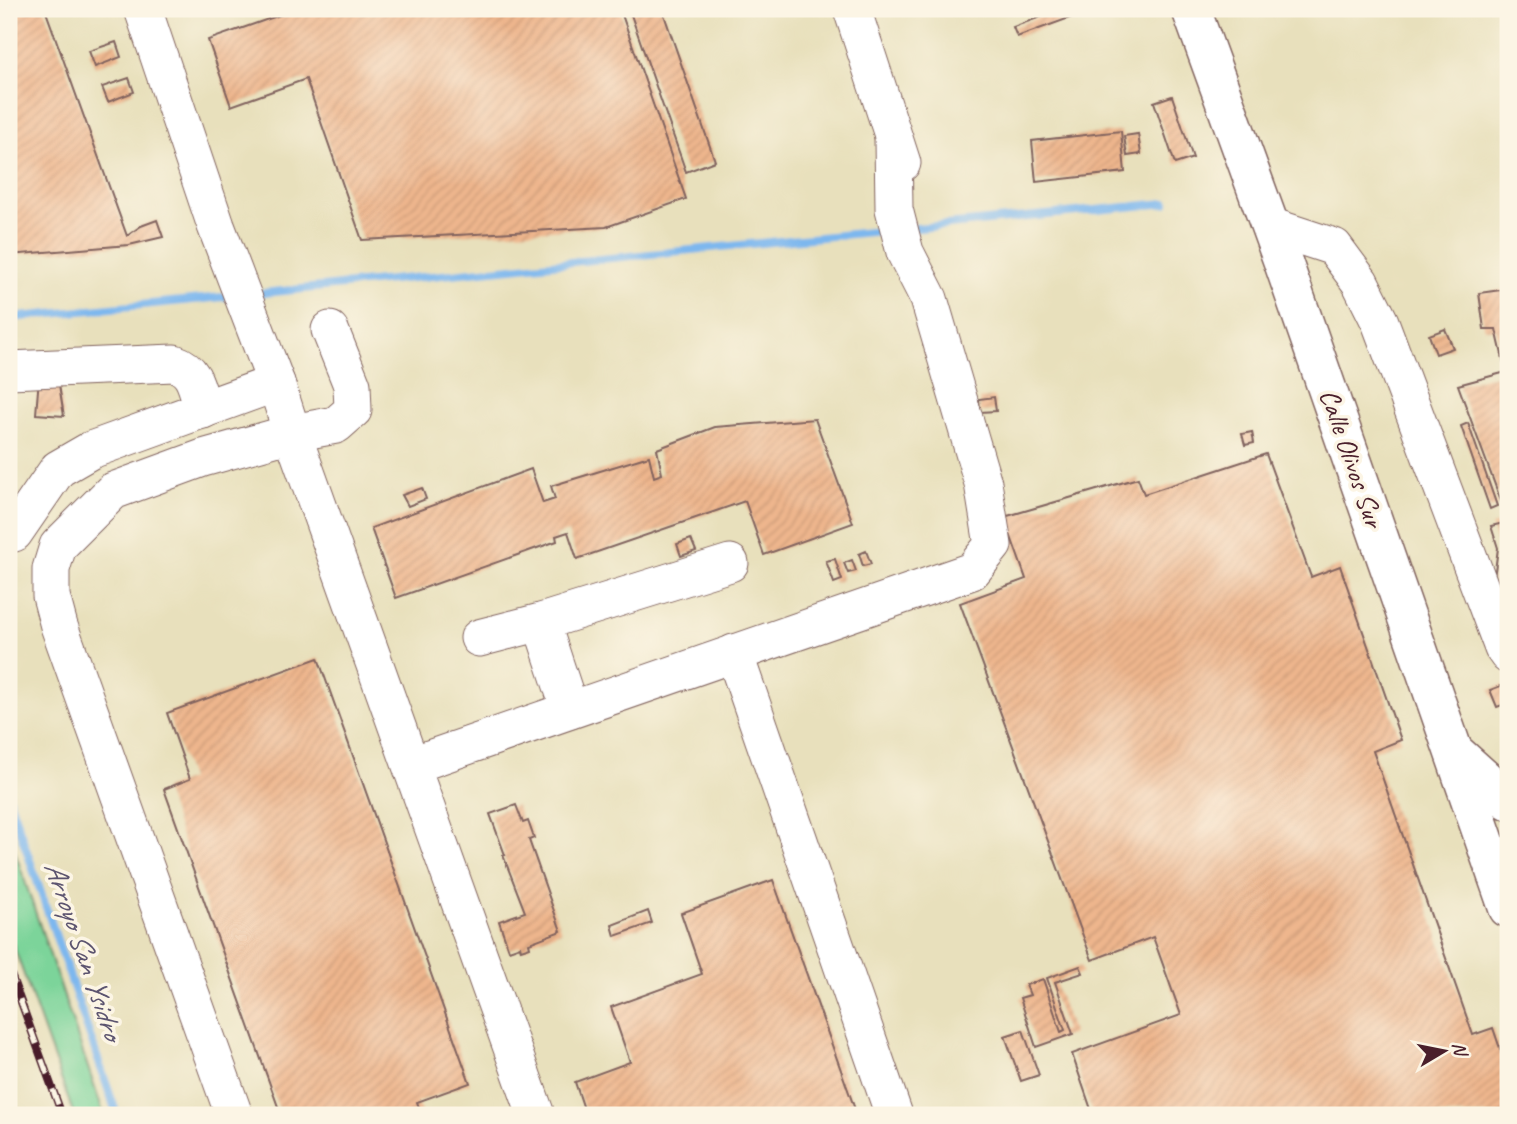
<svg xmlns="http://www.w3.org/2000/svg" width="1517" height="1124" font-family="Caveat,sans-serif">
	<defs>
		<pattern id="building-hatch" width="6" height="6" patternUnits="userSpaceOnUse" patternTransform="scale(1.75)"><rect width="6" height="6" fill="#eeb68d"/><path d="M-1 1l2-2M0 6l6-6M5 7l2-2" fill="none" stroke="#ce9c7a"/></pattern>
	</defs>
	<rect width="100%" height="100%" fill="#fcf5e5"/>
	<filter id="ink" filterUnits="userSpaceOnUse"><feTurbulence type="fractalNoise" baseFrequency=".0143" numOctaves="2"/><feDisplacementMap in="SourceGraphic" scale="14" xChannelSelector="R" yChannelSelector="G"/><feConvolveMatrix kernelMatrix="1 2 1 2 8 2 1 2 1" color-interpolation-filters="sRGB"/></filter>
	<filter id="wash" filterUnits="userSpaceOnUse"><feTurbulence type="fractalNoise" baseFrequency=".00686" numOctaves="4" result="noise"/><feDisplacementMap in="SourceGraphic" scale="28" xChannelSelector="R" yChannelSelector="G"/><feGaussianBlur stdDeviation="1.57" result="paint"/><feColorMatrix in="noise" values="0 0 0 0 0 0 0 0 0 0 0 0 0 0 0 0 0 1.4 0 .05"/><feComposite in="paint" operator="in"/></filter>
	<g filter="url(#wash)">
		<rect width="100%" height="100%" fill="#e8e0bc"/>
		<polygon fill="#7bd49a" stroke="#627a62" stroke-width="2" points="9,834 104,1115 74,1115 9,933"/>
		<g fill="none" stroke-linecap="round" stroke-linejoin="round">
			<g stroke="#7db7ee" stroke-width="8">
				<polyline points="908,229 1166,203"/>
				<polyline points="253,294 891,230"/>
				<polyline points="9,318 233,296"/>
				<polyline points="9,799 117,1115"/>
			</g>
		</g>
		<g id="blocks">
			<g fill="url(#building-hatch)">
				<polygon points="9,9 45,9 127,236 141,226 157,220 163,237 129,245 9,255"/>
				<polygon points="281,9 620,9 686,199 606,227 362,240 306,79 231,106 208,40 283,14"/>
				<polygon points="629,9 662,9 715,161 686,172"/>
				<polygon points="1062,9 1072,9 1075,16 1017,37 1013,27"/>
				<polygon points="116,42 121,57 95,67 89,51"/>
				<polygon points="129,78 134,92 108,102 102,87"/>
				<polygon points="1172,96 1193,158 1175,164 1154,102"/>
				<polygon points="1121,131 1125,172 1036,182 1032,141"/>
				<polygon points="1138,134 1141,154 1127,156 1124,136"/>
				<polygon points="1508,289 1508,520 1458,385 1506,372 1496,329 1484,329 1479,293"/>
				<polygon points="1445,329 1453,348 1436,354 1429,335"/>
				<polygon points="57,372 64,416 36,414 39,378"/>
				<polygon points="994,397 996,411 980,412 979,399"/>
				<polygon points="815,419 853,523 764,555 745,501 577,559 568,532 556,536 557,541 396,598 371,528 531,469 543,503 555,499 551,486 649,456 654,477 662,474 657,449 715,427"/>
				<polygon points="1468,423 1497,506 1490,509 1461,426"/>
				<polygon points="1252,432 1254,443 1245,445 1242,434"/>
				<polygon points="1266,454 1311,577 1340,566 1401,740 1373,751 1473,1035 1493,1028 1508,1072 1508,1115 1093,1115 1072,1054 1181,1015 1153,937 1092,960 960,603 1026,579 1004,517 1138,478 1144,494"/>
				<polygon points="422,488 426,499 408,506 402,495"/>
				<polygon points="1508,522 1508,544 1500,600 1491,601 1498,548 1491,526"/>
				<polygon points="691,539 696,551 681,556 677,544"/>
				<polygon points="866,551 871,564 863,566 859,554"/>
				<polygon points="835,559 842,580 834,583 826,561"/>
				<polygon points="852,560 856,571 848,573 844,563"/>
				<polygon points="318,658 470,1083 417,1102 422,1115 281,1115 164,789 190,779 167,713"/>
				<polygon points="1503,685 1508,703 1497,707 1490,690"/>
				<polygon points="516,805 523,823 528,821 534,838 529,840 561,931 529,943 530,947 521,950 520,946 509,950 499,921 525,912 503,855 505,855 490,814"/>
				<polygon points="773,880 857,1115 586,1115 575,1082 630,1062 611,1007 702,974 681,913"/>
				<polygon points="648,911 652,923 615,936 612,925"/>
				<polygon points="1080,966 1083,973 1055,982 1073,1034 1036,1047 1020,998 1030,995 1026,985 1043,979 1061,1032 1065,1030 1047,978"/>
				<polygon points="1023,1030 1039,1075 1021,1081 1005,1036"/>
			</g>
		</g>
	</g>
	<g filter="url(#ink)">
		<use href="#blocks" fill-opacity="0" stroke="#81635e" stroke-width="2"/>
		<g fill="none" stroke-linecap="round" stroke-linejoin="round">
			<g stroke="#81635e" stroke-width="39">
				<g id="minor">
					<polyline points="143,9 216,226 276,383 292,433 536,1115"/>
					<polyline points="852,9 902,163"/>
					<polyline points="1270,226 1334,247 1360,282 1380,322 1503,648 1508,655"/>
					<path d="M9,370L174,363C196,370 197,390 203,410"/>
					<polyline points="14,533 58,469 91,450 276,383"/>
					<polyline points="479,638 541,622"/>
					<polyline points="734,653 894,1115"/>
					<polyline points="570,710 541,622 730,563"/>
					<polyline points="412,765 972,571 993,545 983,483 929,299 905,252 894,209 893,139"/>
					<polyline points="234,1115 59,626 51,596 51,569 58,546 113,491 203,458 292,433 336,425 353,410 352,385 330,330"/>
				</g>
			</g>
			<g stroke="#81635e" stroke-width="41">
				<g id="major">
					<polyline points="1191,9 1283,262 1508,908"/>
					<polyline points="1458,755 1508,800"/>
				</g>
			</g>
			<use href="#minor" stroke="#fff" stroke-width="37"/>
			<use href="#major" stroke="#fff" stroke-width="38"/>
			<g stroke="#4a1f2b" stroke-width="8">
				<polyline id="rail" points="9,969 62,1115"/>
			</g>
			<use href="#rail" stroke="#fcf5e5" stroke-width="5" stroke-dasharray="16" stroke-linecap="butt"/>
		</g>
	</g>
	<g text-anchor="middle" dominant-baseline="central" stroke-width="7" stroke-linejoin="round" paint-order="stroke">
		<g font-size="28" fill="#4a1f2b" stroke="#fcf5e5">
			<text transform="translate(1352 458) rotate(71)">Calle Olivos Sur</text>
		</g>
		<g font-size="30" font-style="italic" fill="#5c546f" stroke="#fcf5e5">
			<text transform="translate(84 950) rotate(71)">Arroyo San Ysidro</text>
		</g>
	</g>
	<rect width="1517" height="1124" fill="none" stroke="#fcf5e5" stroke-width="35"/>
	<g transform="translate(1444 1051) rotate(80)" stroke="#fcf5e5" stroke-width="5" paint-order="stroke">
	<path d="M0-5L12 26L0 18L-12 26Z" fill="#4a1f2b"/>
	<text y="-10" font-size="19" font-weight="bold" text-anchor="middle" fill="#4a1f2b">N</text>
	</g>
</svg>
